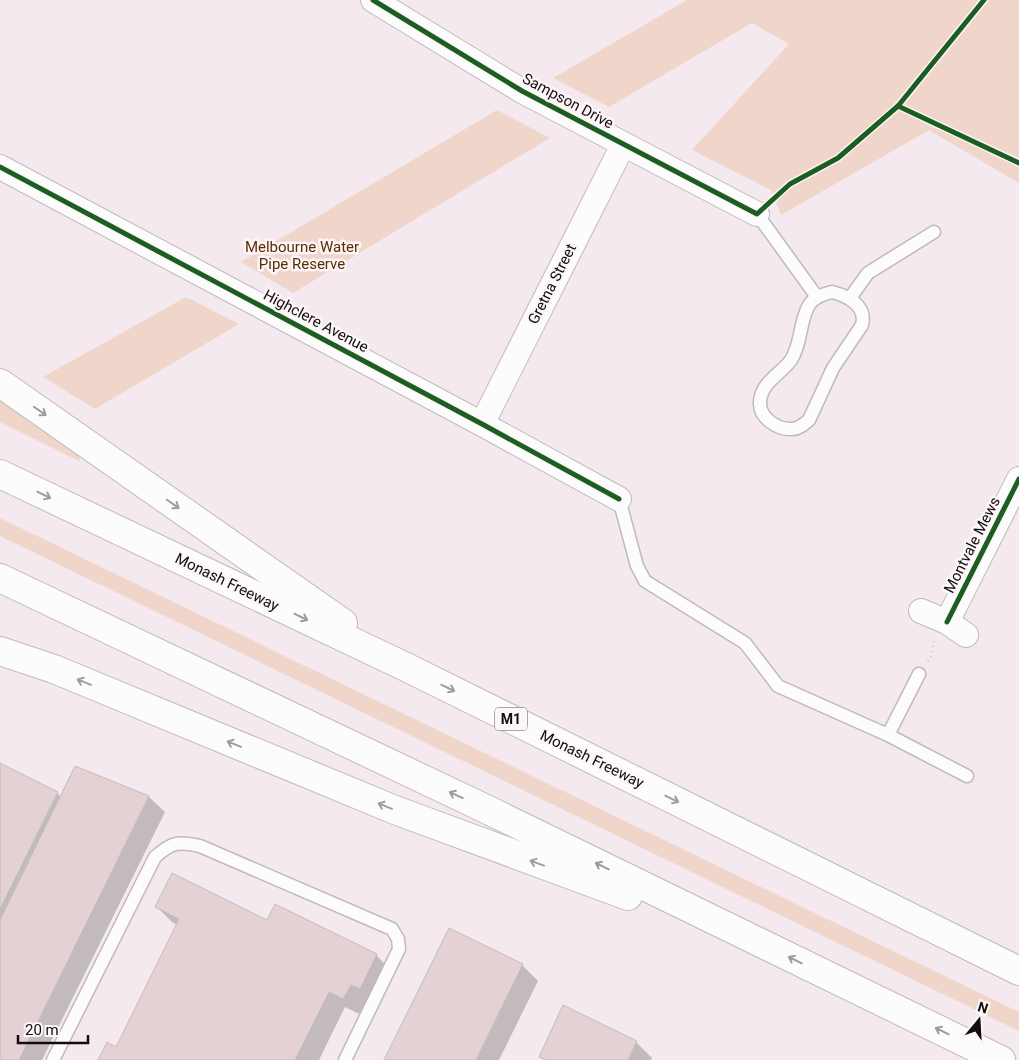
<svg xmlns="http://www.w3.org/2000/svg" width="1019" height="1060" font-family="Roboto,sans-serif">
	<rect width="100%" height="100%" fill="#f4e9ee"/>
	<g fill="#f0d6ca">
		<polygon points="687,0 1019,0 1019,183 929,130 781,215 771,190 692,150 789,44 752,23 609,107 553,78"/>
		<polygon points="497,110 550,138 293,293 241,262"/>
		<polygon points="186,297 239,324 95,409 43,377"/>
		<polygon points="0,399 85,449 79,461 0,422"/>
		<polygon points="0,518 1019,1012 1019,1031 0,536"/>
	</g>
	<g fill="#0003">
		<polygon points="0,764 57,793 61,797 76,768 149,797 165,812 42,1060 0,1060"/>
		<polygon points="157,907 267,922 376,955 392,971 376,1004 367,1000 359,1014 345,1007 319,1060 99,1060 116,1048 178,925 173,923"/>
		<polygon points="522,965 538,981 499,1060 385,1060"/>
		<polygon points="636,1042 652,1058 651,1060 544,1060 540,1056"/>
	</g>
	<g fill="#e3d1d3" stroke="#c5bcbe">
		<polygon points="0,763 58,792 0,909"/>
		<polygon points="75,766 149,796 19,1060 0,1060 0,920"/>
		<polygon points="172,873 267,920 275,904 377,954 360,989 351,985 343,999 329,992 295,1060 98,1060 107,1042 116,1047 179,919 155,907"/>
		<polygon points="449,928 523,964 476,1060 384,1060"/>
		<polygon points="563,1005 637,1041 628,1060 546,1060 539,1057"/>
	</g>
	<g fill="none" stroke-linecap="round" stroke-linejoin="round">
		<g stroke="#c1b9bd" stroke-width="15">
			<g id="lane">
				<polyline points="757,214 817,297"/>
				<path d="M832,292C848,296 867,306 862,325L833,368L809,420C804,424 799,429 792,429C778,430 759,418 760,402C761,382 781,374 791,360C802,343 799,322 809,305C814,297 823,294 832,292Z"/>
				<polyline points="850,298 868,273 934,232"/>
				<polyline points="619,499 637,566 645,581 745,643 778,686 888,735 919,674"/>
				<polyline points="888,735 967,776"/>
				<path d="M53,1060L155,857C172,842 178,841 200,846L392,929L398,939L399,949L345,1060"/>
			</g>
		</g>
		<g stroke="#c1b9bd" stroke-width="26">
			<g id="street">
				<polyline points="373,0 522,91 757,214"/>
				<polyline points="0,167 482,424 619,499"/>
				<polyline points="482,424 623,145"/>
				<polyline points="921,611 947,622 966,635"/>
				<polyline points="947,622 1019,479"/>
			</g>
		</g>
		<g stroke="#c1b9bd" stroke-width="30">
			<g id="highway">
				<polyline points="0,383 343,623"/>
				<polyline points="0,474 408,668 1019,971"/>
				<polyline points="0,578 486,809 1001,1060"/>
				<polyline points="0,651 54,669 395,810 628,896"/>
			</g>
		</g>
		<polyline stroke="#d0cdcf" stroke-width="3" stroke-dasharray="1 4" stroke-linecap="butt" points="928,661 931,656 934,641"/>
		<use href="#lane" stroke="#fdfcfc" stroke-width="12"/>
		<use href="#street" stroke="#fdfcfc" stroke-width="24"/>
		<use href="#highway" stroke="#fdfcfc" stroke-width="28"/>
		<g stroke="#fdf6f9" stroke-width="8">
			<g id="cycleway">
				<polyline points="373,0 522,91 757,214 790,184 838,158 898,106"/>
				<polyline points="984,0 898,106 1019,163"/>
				<polyline points="0,167 482,424 619,499"/>
				<polyline points="947,622 1019,479"/>
			</g>
		</g>
		<use href="#cycleway" stroke="#1b5e20" stroke-width="5"/>
	</g>
	<defs><path id="oneway-shaft" d="M-6 0H5M1.5-3L5.5 0L1.5 3" fill="none" stroke-width="1.6" stroke-linecap="round" stroke-linejoin="round" transform="scale(1.25)"/></defs>
	<g stroke="#9f9c9d">
		<use href="#oneway-shaft" transform="translate(40 411) rotate(35)"/>
		<use href="#oneway-shaft" transform="translate(44 495) rotate(26)"/>
		<use href="#oneway-shaft" transform="translate(173 504) rotate(35)"/>
		<use href="#oneway-shaft" transform="translate(301 617) rotate(26)"/>
		<use href="#oneway-shaft" transform="translate(84 682) rotate(-158)"/>
		<use href="#oneway-shaft" transform="translate(448 688) rotate(26)"/>
		<use href="#oneway-shaft" transform="translate(234 744) rotate(-158)"/>
		<use href="#oneway-shaft" transform="translate(456 795) rotate(-155)"/>
		<use href="#oneway-shaft" transform="translate(672 799) rotate(26)"/>
		<use href="#oneway-shaft" transform="translate(385 806) rotate(-158)"/>
		<use href="#oneway-shaft" transform="translate(537 863) rotate(-160)"/>
		<use href="#oneway-shaft" transform="translate(602 866) rotate(-154)"/>
		<use href="#oneway-shaft" transform="translate(795 960) rotate(-154)"/>
		<use href="#oneway-shaft" transform="translate(942 1031) rotate(-154)"/>
	</g>
	<g text-anchor="middle" dominant-baseline="central" stroke-width="5" stroke-linejoin="round" paint-order="stroke">
		<rect fill="#fdf6f9" stroke="#585255" stroke-width="1" x="495" y="707.5" width="32" height="23" rx="4"/>
		<g font-size="14" font-weight="bold" fill="#120c0f">
			<text x="511" y="719">M1</text>
		</g>
		<g font-size="15" fill="#120c0f" stroke="#fdf6f9">
			<text transform="translate(568 101) rotate(28)">Sampson Drive</text>
			<text transform="translate(552 284) rotate(-63)">Gretna Street</text>
			<text transform="translate(316 321) rotate(28)">Highclere Avenue</text>
			<text transform="translate(972 545) rotate(-63)">Montvale Mews</text>
			<text transform="translate(227 582) rotate(26)">Monash Freeway</text>
			<text transform="translate(592 759) rotate(26)">Monash Freeway</text>
		</g>
		<g font-size="15" fill="#5c2c00" stroke="#fdf6f9">
			<text x="302" y="247">Melbourne Water<tspan x="302" dy="17">Pipe Reserve</tspan></text>
		</g>
	</g>
	<g transform="translate(979 1020) rotate(18)" stroke="#fdf6f9" stroke-width="4" paint-order="stroke">
	<path d="M0-4L9 19L0 12L-9 19Z" fill="#120c0f"/>
	<text y="-8" font-size="14" font-weight="bold" text-anchor="middle" fill="#120c0f">N</text>
	</g>
	<path d="M18 1035v8h70v-8" fill="none" stroke="#120c0f" stroke-width="2.5"/>
	<text x="25" y="1035" font-size="15" fill="#120c0f" stroke="#fdf6f9" stroke-width="4" paint-order="stroke">20 m</text>
</svg>
